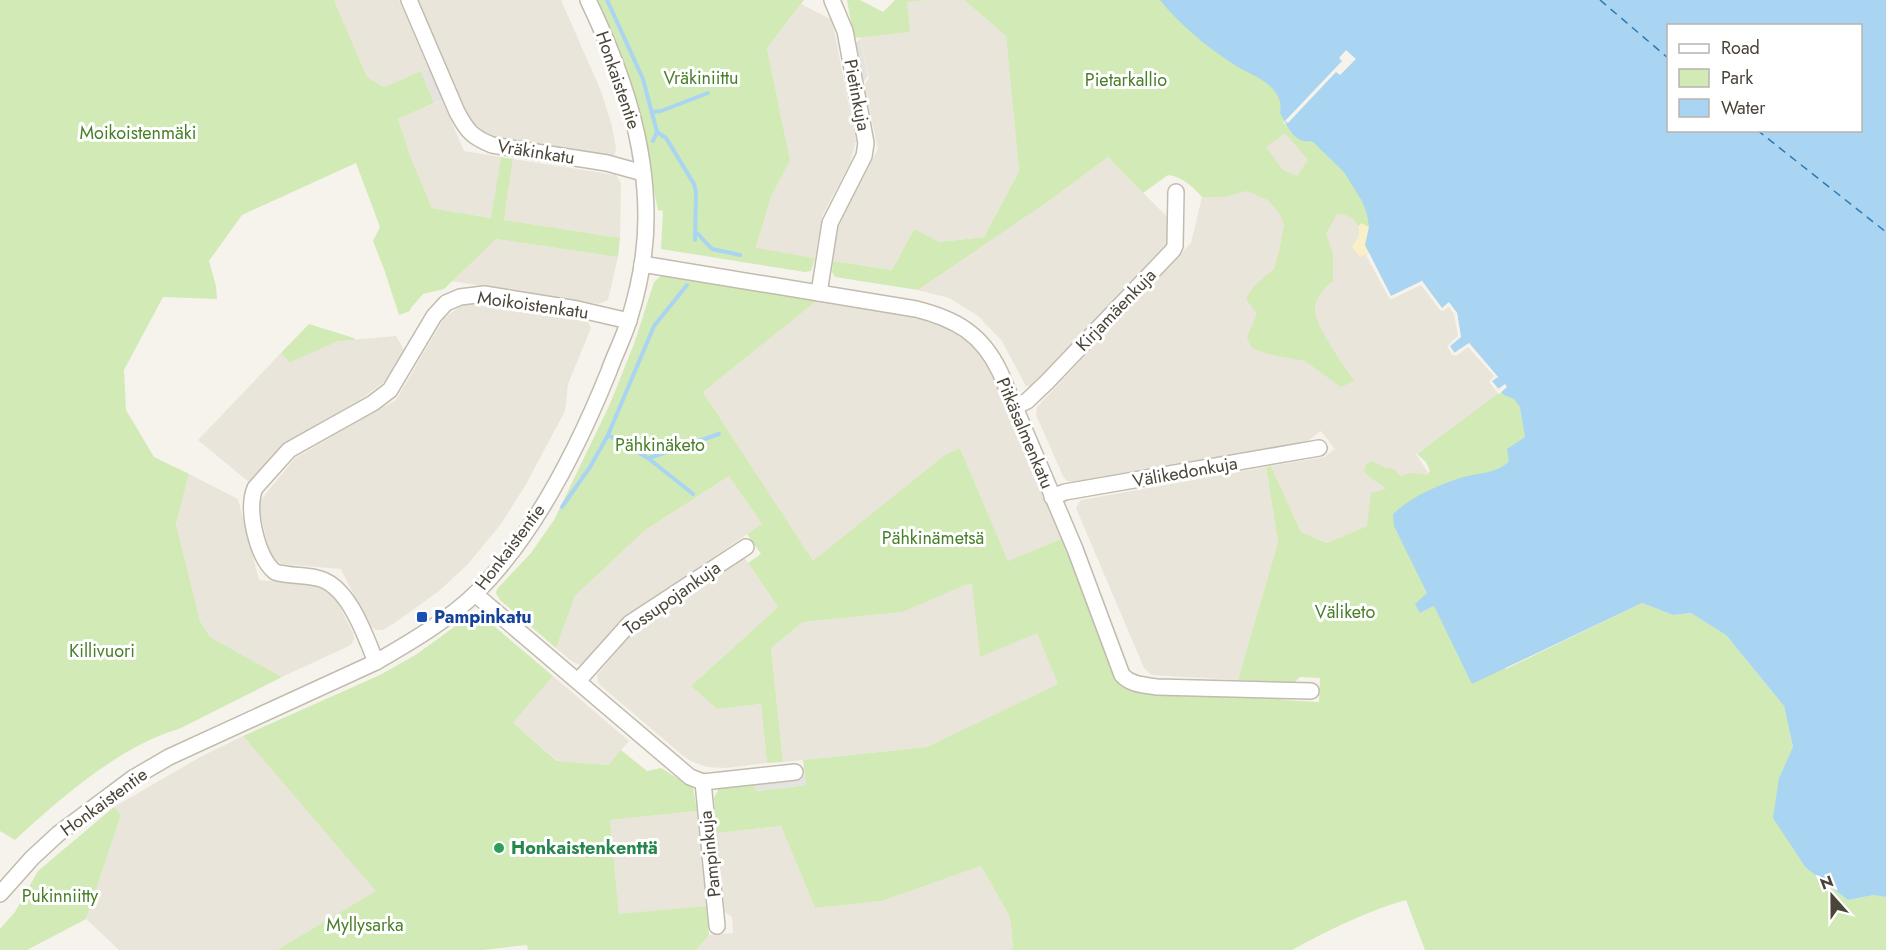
<svg xmlns="http://www.w3.org/2000/svg" width="1886" height="950" font-family="Jost,sans-serif">
	<rect width="100%" height="100%" fill="#f6f3ec"/>
	<g fill="#eae5da">
		<polygon points="334,0 399,0 428,68 384,87 367,77"/>
		<polygon points="418,0 561,0 601,91 612,126 616,149 615,154 610,156 498,138 484,134 477,128 468,115"/>
		<polygon points="927,0 964,0 1006,36 1019,171 984,237 938,242 914,229 892,270 833,261 839,221 878,149 864,85 869,78 860,37 909,32 907,2"/>
		<polygon points="801,4 832,20 856,141 850,163 822,216 815,258 756,249 771,197 790,160 767,48"/>
		<polygon points="442,100 464,151 501,157 492,218 432,208 411,158 398,119"/>
		<polygon points="1289,129 1369,227 1367,250 1369,253 1422,281 1449,302 1469,343 1498,377 1504,395 1416,454 1433,480 1367,526 1327,543 1301,532 1271,466 1324,457 1335,449 1321,431 1306,442 1074,482 1067,481 1063,476 1036,415 1037,407 1191,243 1202,197"/>
		<polygon points="1108,157 1171,221 1167,243 1032,386 1026,386 1002,341 978,316 949,298 918,290 1049,201"/>
		<polygon points="513,159 616,175 621,183 620,238 504,220"/>
		<polygon points="496,239 618,257 608,300 598,304 451,281"/>
		<polygon points="819,299 917,314 951,326 978,349 989,364 1063,538 1008,561 960,448 946,454 813,562 703,392"/>
		<polygon points="476,303 584,320 588,322 591,328 568,384 565,411 525,486 501,524 468,564 439,591 396,622 383,630 376,630 369,626 341,569 282,564 274,558 269,550 259,508 260,501 295,458 396,400 444,318 461,306"/>
		<polygon points="396,336 404,350 385,381 364,397 283,444 250,483 198,440 281,353 290,361 339,341"/>
		<polygon points="1266,467 1278,542 1238,680 1152,675 1144,668 1076,508 1081,500"/>
		<polygon points="189,474 238,499 259,580 315,585 328,591 335,597 353,633 354,639 351,645 282,677 210,637 200,621 176,524"/>
		<polygon points="729,476 762,524 629,615 584,663 580,665 573,662 556,648 575,596 644,531"/>
		<polygon points="743,556 778,607 691,686 717,709 761,704 767,763 726,768 707,767 691,761 681,754 600,685 598,682 597,675 634,631"/>
		<polygon points="973,584 980,656 1037,632 1059,684 927,747 783,762 771,648 803,622 903,612 965,585"/>
		<polygon points="553,676 629,741 608,765 558,761 513,723"/>
		<polygon points="243,736 377,891 277,950 119,950 86,919 121,815 114,807 202,756"/>
		<polygon points="697,811 706,906 619,915 610,820"/>
		<polygon points="781,826 815,908 882,901 981,866 1010,917 1013,947 1011,950 696,950 709,935 733,933 732,917 725,912 717,833"/>
	</g>
	<g fill="#d2eab5" fill-rule="evenodd">
		<path d="M0,0H334L367,77L384,87L421,71L434,103L398,119L411,158L432,208L491,218L501,157L513,159L504,220L620,238L618,257L496,239L444,289L423,294L411,308L410,311L399,315L384,269L373,241L380,227L356,163L242,215L209,261L216,286L217,299L163,297L124,370L126,410L154,457L189,474L176,524L200,621L210,637L282,677L179,729C121,745 58,800 15,840L0,831Z"/>
		<polygon points="598,0 804,0 767,48 790,160 771,197 756,248 815,258 811,271 805,272 661,249 663,211 658,210 649,168"/>
		<polygon points="847,0 860,0 883,12 895,0 927,0 907,2 910,32 854,38"/>
		<path d="M964,0H1190L1302,103L1283,122L1286,125L1303,108L1318,111L1381,236L1361,224L1359,226C1353,217 1347,214 1337,214L1326,234L1333,254V281C1324,288 1314,298 1315,311C1316,327 1345,367 1354,381L1341,387L1305,361L1267,354L1252,348L1247,337L1257,314L1246,299L1253,287L1274,269L1280,248L1284,224L1279,213L1268,200L1246,191L1223,197H1202C1192,186 1183,177 1168,175L1143,193L1108,157L1049,201L918,290L835,277L832,272L833,261L892,270L914,229L939,242L984,237L1019,171L1006,36ZM1285,133L1308,160L1297,176L1283,170L1266,147Z"/>
		<path d="M662,275L819,299L703,392L813,561L946,454L960,448L1008,561L1063,538L1100,630L1108,661L1115,673L1139,689V693H1147L1148,691L1279,698L1283,700L1319,702L1320,678L1300,677L1294,683L1238,680L1278,542L1266,467L1271,466L1301,532L1327,543L1367,526L1371,493L1386,489C1379,481 1370,480 1364,471L1366,464L1373,461L1385,468L1394,469L1400,476L1411,473L1427,475L1430,471L1426,462L1417,454L1507,387L1517,391L1531,439L1414,565L1427,593L1420,613L1434,606L1506,669L1642,603L1673,615L1691,613L1726,635L1784,706L1793,748L1779,778L1806,868L1848,900L1874,895L1886,897V950H1425L1406,900C1366,911 1329,930 1292,950H1011L1013,947L1010,917L981,866L882,901L815,908L781,826L717,833L714,798L721,784L755,781L756,791L806,785L803,760L927,747L1058,684L1037,633L980,657L972,584L965,585L903,612L803,622L771,648L783,762L767,763L761,704L717,709L691,686L778,607L748,563L761,554L747,534L762,524L729,476L644,531L575,596L556,648L500,600L496,593L497,589L531,553L554,520L609,406L634,344L654,282Z"/>
		<polygon points="309,324 354,338 355,340 339,341 290,362 281,353"/>
		<polygon points="472,614 481,615 553,676 513,723 557,761 608,765 621,750 647,771 661,768 693,788 697,811 610,820 619,914 706,906 709,935 696,950 528,950 527,945 482,950 277,950 376,891 243,736 380,675 417,654"/>
		<polygon points="114,807 121,815 86,919 27,950 0,950 0,929 15,912 38,871"/>
	</g>
	<polygon fill="#f9efc9" points="1361,223 1369,227 1368,236 1366,243 1369,253 1360,257 1352,247 1359,235 1359,226"/>
	<g fill="#e5e3e0">
		<polygon points="860,38 868,76 860,86 853,47"/>
		<polygon points="431,67 444,99 434,103 421,71"/>
		<polygon points="805,775 806,785 756,791 755,781"/>
	</g>
	<path fill="#a9d4f2" fill-rule="evenodd" d="M1160,0H1886V897L1874,895L1848,900L1806,868L1773,818L1779,778L1793,747L1784,706L1726,635L1691,613L1673,615L1642,603L1472,684L1434,606L1420,613L1415,604L1427,593L1394,526L1393,514C1411,497 1436,486 1460,478C1475,473 1498,474 1509,461L1507,449L1525,437L1520,407L1514,399L1504,395L1492,381L1498,377L1469,343L1455,353L1450,346L1461,337L1457,313L1449,303L1442,308L1422,281L1391,296L1365,245L1369,227L1367,214L1362,201L1344,172L1312,141C1294,144 1288,127 1280,113C1282,103 1279,96 1272,88C1263,78 1245,72 1233,64C1206,46 1180,25 1160,0ZM1668,26H1860V130H1668Z"/>
	<g fill="#f6f3ec">
		<polygon points="1346,50 1356,59 1340,75 1336,72 1288,123 1285,121 1342,61 1339,58"/>
		<polygon points="1369,253 1391,296 1422,281 1442,308 1449,302 1457,313 1461,337 1450,346 1454,353 1469,343 1498,377 1492,381 1498,389 1505,384 1507,387 1499,394 1496,391 1489,382 1494,376 1468,347 1456,356 1452,355 1447,346 1458,336 1454,314 1449,307 1443,311 1440,310 1421,285 1392,299 1389,298 1366,255"/>
	</g>
	<g fill="none" stroke-linecap="round" stroke-linejoin="round">
		<g stroke="#a9d4f2" stroke-width="4">
			<polyline points="607,0 643,79 657,132 666,138 694,184 696,192 695,240"/>
			<polyline points="651,112 661,111 708,93"/>
			<polyline points="653,141 657,132"/>
			<polyline points="697,233 712,249 740,255"/>
			<polyline points="608,435 648,458 693,494"/>
			<polyline points="649,458 719,434"/>
			<polyline points="562,507 590,467 608,435 654,326 687,285"/>
		</g>
		<g stroke="#2e7ab2" stroke-width="1.5" stroke-dasharray="8 6" stroke-linecap="butt">
			<polyline points="1600,0 1668,58"/>
			<polyline points="1757,130 1886,232"/>
		</g>
		<g stroke="#c2bbae" stroke-width="18">
			<g id="minor">
				<path d="M409,0L457,112C467,131 472,137 492,145L607,163L643,173"/>
				<path d="M642,264L916,309C956,319 982,334 1000,372L1075,549L1122,675C1131,685 1144,685 1157,687L1311,691"/>
				<polyline points="819,293 830,223 864,156 866,143 845,31 832,0"/>
				<polyline points="1015,407 1027,401 1047,382 1173,250 1175,246 1176,192"/>
				<polyline points="1052,497 1065,492 1319,448"/>
				<polyline points="475,594 690,777 703,782 795,772"/>
				<path d="M376,662C365,635 348,584 317,578C303,575 289,576 275,572C257,557 246,510 255,488L289,450L373,403L390,390L434,316L446,303L460,297L484,294L577,309L629,321"/>
				<polyline points="578,681 630,623 746,547"/>
				<polyline points="703,782 717,926"/>
				<path d="M0,894L32,858L58,834L133,778L169,757L376,662C409,643 450,619 477,592C536,533 578,448 609,371C615,354 624,337 629,320C639,288 646,252 646,217C646,140 621,69 588,0"/>
			</g>
		</g>
		<use href="#minor" stroke="#fff" stroke-width="15"/>
	</g>
	<rect fill="#1a4fb4" stroke="#fff" stroke-width="2" x="416" y="611" width="12" height="12" rx="3"/>
	<circle fill="#2e9e5b" stroke="#fff" stroke-width="2" cx="499" cy="848" r="6"/>
	<g text-anchor="middle" dominant-baseline="central" stroke-width="6" stroke-linejoin="round" paint-order="stroke">
		<g font-size="18" fill="#4a7f2a" stroke="#fff">
			<text x="701" y="78">Vräkiniittu</text>
			<text x="1126" y="80">Pietarkallio</text>
			<text x="138" y="133">Moikoistenmäki</text>
			<text x="660" y="445">Pähkinäketo</text>
			<text x="933" y="538">Pähkinämetsä</text>
			<text x="1345" y="612">Väliketo</text>
			<text x="102" y="651">Killivuori</text>
			<text x="60" y="896">Pukinniitty</text>
			<text x="365" y="925">Myllysarka</text>
		</g>
		<g font-size="18" fill="#4b4439" stroke="#fff">
			<text transform="translate(618 80) rotate(71)">Honkaistentie</text>
			<text transform="translate(857 95) rotate(79)">Pietinkuja</text>
			<text transform="translate(536 152) rotate(9)">Vräkinkatu</text>
			<text transform="translate(533 305) rotate(8)">Moikoistenkatu</text>
			<text transform="translate(1116 310) rotate(-46)">Kirjamäenkuja</text>
			<text transform="translate(1025 433) rotate(67)">Pitkäsalmenkatu</text>
			<text transform="translate(1185 472) rotate(-10)">Välikedonkuja</text>
			<text transform="translate(510 547) rotate(-53)">Honkaistentie</text>
			<text transform="translate(672 598) rotate(-35)">Tossupojankuja</text>
			<text transform="translate(104 802) rotate(-36)">Honkaistentie</text>
			<text transform="translate(710 854) rotate(-96)">Pampinkuja</text>
		</g>
		<g font-size="18" font-weight="bold" fill="#164399" stroke="#fff" text-anchor="start">
			<text x="434" y="617">Pampinkatu</text>
		</g>
		<g font-size="18" font-weight="bold" fill="#27864d" stroke="#fff" text-anchor="start">
			<text x="511" y="848">Honkaistenkenttä</text>
		</g>
	</g>
	<rect x="1667" y="24" width="195" height="108" fill="#ffffff" stroke="#b7b4b0" stroke-width="1.5"/>
	<rect x="1679" y="44" width="30" height="9" fill="#ffffff" stroke="#b7b4b0" stroke-width="1.5"/>
	<text x="1721" y="54" font-size="18" fill="#4b4439">Road</text>
	<rect x="1679" y="69" width="30" height="18" fill="#d2eab5" stroke="#b7b4b0" stroke-width="1.5"/>
	<text x="1721" y="84" font-size="18" fill="#4b4439">Park</text>
	<rect x="1679" y="99" width="30" height="18" fill="#a9d4f2" stroke="#b7b4b0" stroke-width="1.5"/>
	<text x="1721" y="114" font-size="18" fill="#4b4439">Water</text>
	<g transform="translate(1832 896) rotate(339)" stroke="#ffffff" stroke-width="4.5" paint-order="stroke">
	<path d="M0-4.5L10 22L0 15L-10 22Z" fill="#4b4439"/>
	<text y="-9" font-size="16" font-weight="bold" text-anchor="middle" fill="#4b4439">N</text>
	</g>
</svg>
